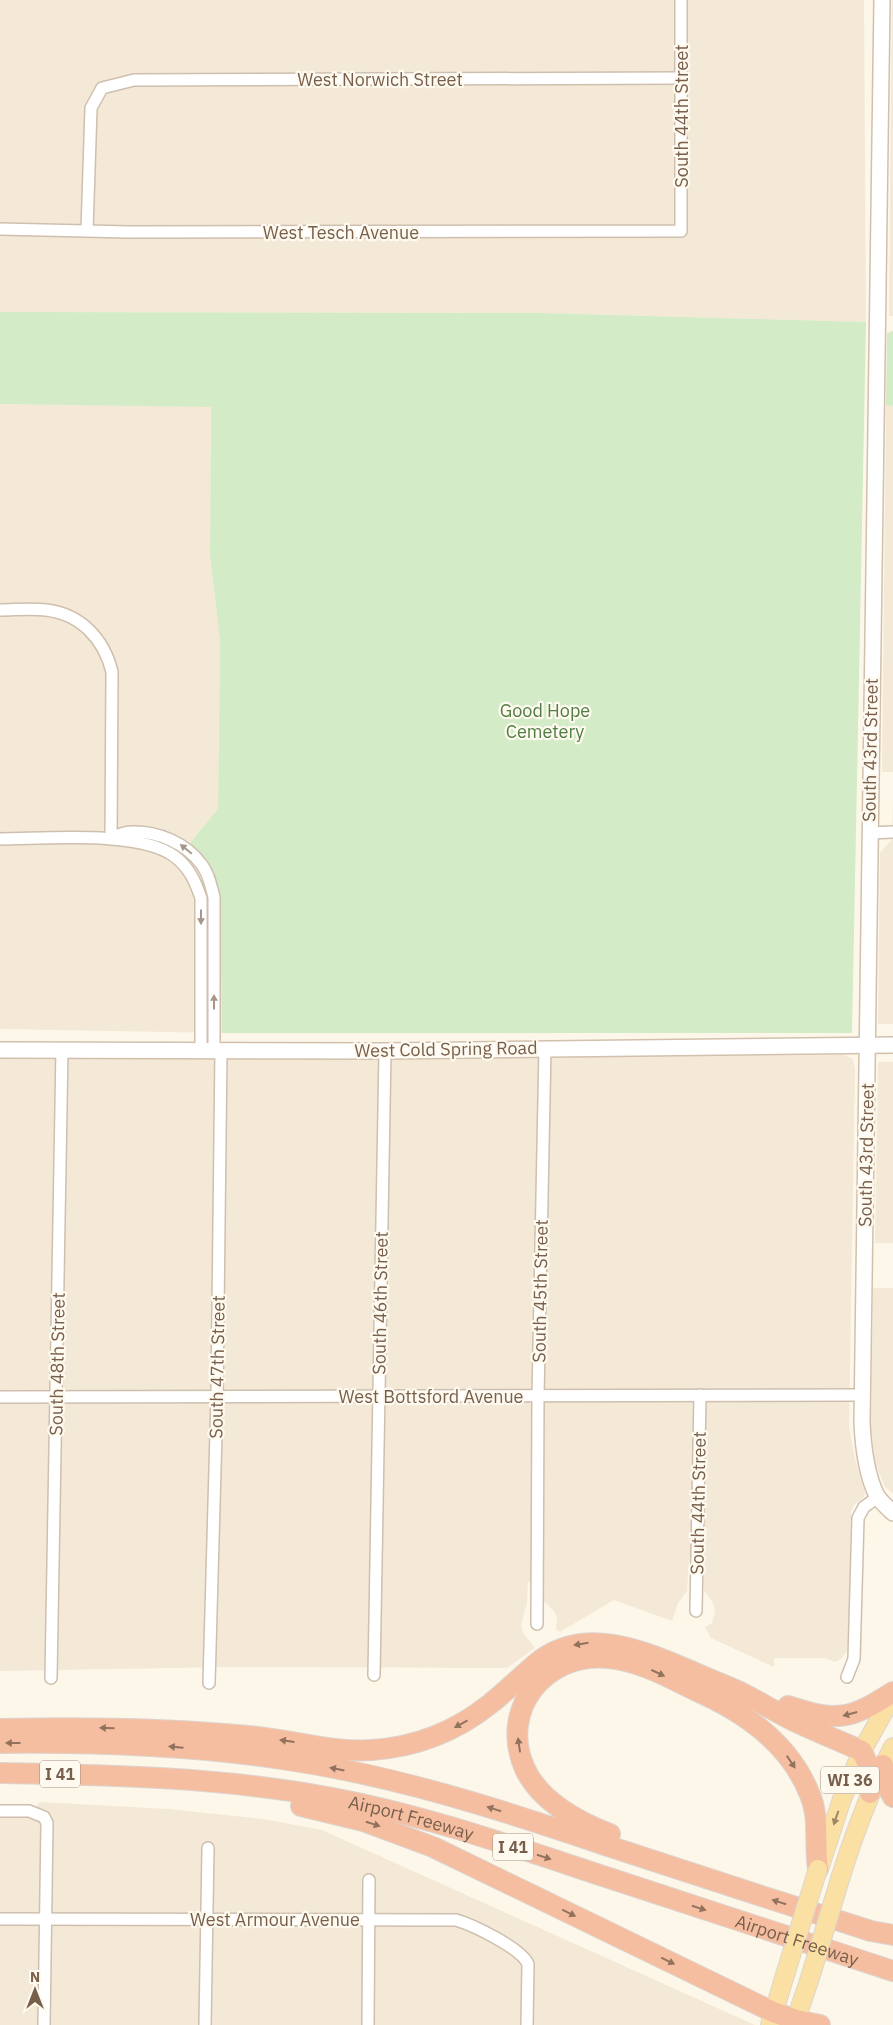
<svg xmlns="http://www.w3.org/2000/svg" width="893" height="2025" font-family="'IBM Plex Sans',sans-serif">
	<rect width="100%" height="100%" fill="#fdf7e9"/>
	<g fill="#f4e9d7">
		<polygon points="0,0 864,0 866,322 544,313 0,312"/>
		<polygon points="892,0 893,0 893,316 889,316"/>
		<polygon points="0,404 211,406 210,556 220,641 218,810 190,843 209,865 220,903 222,1033 0,1029"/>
		<polygon points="886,405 893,406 893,772 882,772"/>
		<polygon points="893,798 893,1024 878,1024 880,853 892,839"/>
		<polygon points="845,1055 853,1059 855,1070 849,1427 855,1459 865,1493 864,1497 854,1505 851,1512 848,1641 847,1651 841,1659 835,1662 825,1658 774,1658 774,1667 711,1638 705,1627 712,1623 715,1611 712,1601 704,1591 704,1561 689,1561 687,1591 678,1603 672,1621 614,1600 560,1632 556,1629 557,1617 554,1611 541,1598 541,1583 528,1582 527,1603 521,1625 523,1633 535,1648 507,1668 231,1667 0,1671 0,1057"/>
		<polygon points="878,1062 893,1062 893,1243 875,1243"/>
		<polygon points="873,1288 893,1288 893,1493 885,1487 875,1463 871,1431"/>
		<polygon points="40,1802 169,1809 263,1819 322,1830 755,2025 0,2025 0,1817 28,1817"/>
	</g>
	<g fill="#d3ebc7">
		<polygon points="0,312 544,313 866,322 852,1033 222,1033 220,903 209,865 190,843 218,809 220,641 210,556 211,407 0,404"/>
		<polygon points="893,331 893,406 886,405 887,333"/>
	</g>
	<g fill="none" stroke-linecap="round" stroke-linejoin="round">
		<g stroke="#cfbfae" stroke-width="14">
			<g id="street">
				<polyline points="0,229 129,232 681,231 681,0"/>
				<polyline points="87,231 91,108 102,88 134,80 680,78"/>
				<path d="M0,610C15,610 31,608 46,610C81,614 104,639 112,672L111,838"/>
				<polyline points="869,833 893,832"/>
				<path d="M113,837C118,835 125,832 131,832C158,831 186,843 202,865C209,874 211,886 214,897V1051"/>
				<path d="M0,839C44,839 139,830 174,856C189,867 195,881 201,898V1051"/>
				<polyline points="0,1397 862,1395"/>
				<polyline points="696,1611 700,1395"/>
				<polyline points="537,1624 538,1396 545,1048"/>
				<polyline points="374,1675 385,1051"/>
				<polyline points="847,1677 854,1659 858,1518 864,1507 878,1497"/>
				<polyline points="51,1678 62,1049"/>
				<polyline points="209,1683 217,1397 221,1051"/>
				<polyline points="0,1811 29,1811 44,1817 47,1823 44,2025"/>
				<path d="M0,1919L456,1920C473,1925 521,1948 528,1964L527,2025"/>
				<polyline points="205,2025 208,1848"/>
				<polyline points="368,2025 369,1880"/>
			</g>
		</g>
		<g stroke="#d2c0ac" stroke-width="18">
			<g id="secondary">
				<path d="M882,0L862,1422C863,1446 866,1474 877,1496C881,1502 888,1508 893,1513"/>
				<polyline points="0,1050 385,1051 893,1045"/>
			</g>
		</g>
		<g stroke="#dcd5d0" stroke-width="20">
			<g id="primary">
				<polyline points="819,1869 842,1799 862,1751 893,1695"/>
				<path d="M841,1876C855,1831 871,1788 893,1747"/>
				<polyline points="770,2025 785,1975"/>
				<polyline points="794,2025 809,1981"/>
			</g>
		</g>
		<g stroke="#dcd5d0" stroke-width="22">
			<g id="highway">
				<path d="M788,1706C837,1722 850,1720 893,1692"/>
				<path d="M0,1729C83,1727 166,1728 248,1736C289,1739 331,1753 372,1750C416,1747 455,1732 490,1704C508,1690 524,1673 542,1659C589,1626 645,1652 691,1671C708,1679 725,1685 742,1693C758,1701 774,1711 790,1719C814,1731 838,1740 862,1751L868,1765L870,1793"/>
				<path d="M0,1743C96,1742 192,1745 288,1760C396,1776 502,1810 605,1845C694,1874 782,1903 871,1931L893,1935"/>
				<polyline points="883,1765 886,1785 893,1797"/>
				<path id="s1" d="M0,1773C110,1775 219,1777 327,1797C421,1814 512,1846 603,1876C699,1908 796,1939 893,1971"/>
				<polyline points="301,1806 363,1821 433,1847 773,2012 796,2020 820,2025"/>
				<path d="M610,1834C578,1822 540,1801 525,1769C498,1709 546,1652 608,1658C642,1661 673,1680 703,1694C749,1715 791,1746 810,1795C820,1818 814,1845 818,1869"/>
			</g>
		</g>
		<use href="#street" stroke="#fff" stroke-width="11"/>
		<use href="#secondary" stroke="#fff" stroke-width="15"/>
		<use href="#primary" stroke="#fae1a3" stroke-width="18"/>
		<use href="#highway" stroke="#f6bea1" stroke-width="20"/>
		<g stroke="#dcd5d0" stroke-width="20" stroke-linecap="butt">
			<g id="primary-bridge">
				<polyline points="785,1975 818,1869"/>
				<polyline points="809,1981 841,1876"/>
			</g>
		</g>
		<use href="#primary-bridge" stroke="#fae1a3" stroke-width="18"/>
	</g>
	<defs><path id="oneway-solid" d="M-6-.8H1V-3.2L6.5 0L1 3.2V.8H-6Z" transform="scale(1.25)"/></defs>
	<g fill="#a7978b">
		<use href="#oneway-solid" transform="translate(186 849) rotate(-141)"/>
		<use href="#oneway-solid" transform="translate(201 917) rotate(90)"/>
		<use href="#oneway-solid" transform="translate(214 1002) rotate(-90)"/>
	</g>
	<g fill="#91725d">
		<use href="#oneway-solid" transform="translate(581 1644) rotate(171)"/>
		<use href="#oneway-solid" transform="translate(658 1673) rotate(25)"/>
		<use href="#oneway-solid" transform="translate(850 1714) rotate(165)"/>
		<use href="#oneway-solid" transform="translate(461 1724) rotate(151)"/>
		<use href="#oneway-solid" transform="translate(107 1728) rotate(-179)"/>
		<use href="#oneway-solid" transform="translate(287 1741) rotate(-172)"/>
		<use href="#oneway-solid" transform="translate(13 1743) rotate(180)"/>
		<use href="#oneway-solid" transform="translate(519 1745) rotate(-98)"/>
		<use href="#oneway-solid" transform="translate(176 1747) rotate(-175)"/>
		<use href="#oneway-solid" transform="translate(791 1762) rotate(56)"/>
		<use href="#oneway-solid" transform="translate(337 1769) rotate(-169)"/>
		<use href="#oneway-solid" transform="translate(494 1809) rotate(-162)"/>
		<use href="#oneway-solid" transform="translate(373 1824) rotate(18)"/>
		<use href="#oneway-solid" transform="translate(544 1857) rotate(18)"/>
		<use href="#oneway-solid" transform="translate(779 1902) rotate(-162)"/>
		<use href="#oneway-solid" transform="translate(699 1908) rotate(18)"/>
		<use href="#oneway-solid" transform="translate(569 1913) rotate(26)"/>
		<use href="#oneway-solid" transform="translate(668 1961) rotate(26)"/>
	</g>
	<use fill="#9f8666" href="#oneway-solid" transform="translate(836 1818) rotate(109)"/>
	<g text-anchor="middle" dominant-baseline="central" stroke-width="4.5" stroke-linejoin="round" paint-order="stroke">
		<g fill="#fffaf0" stroke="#a08e7d" stroke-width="1">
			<rect x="40" y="1760.5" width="40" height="27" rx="4"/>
			<rect x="821" y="1766.5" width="58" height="27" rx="4"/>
			<rect x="493" y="1833.5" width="40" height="27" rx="4"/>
		</g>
		<g font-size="16" font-weight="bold" fill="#785f4c">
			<text x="60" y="1774">I 41</text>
			<text x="850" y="1780">WI 36</text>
			<text x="513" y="1847">I 41</text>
		</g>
		<g font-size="18" fill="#785f4c" stroke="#fffaf0">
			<text x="380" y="79">West Norwich Street</text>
			<text transform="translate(681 116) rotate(-90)">South 44th Street</text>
			<text x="341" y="232">West Tesch Avenue</text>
			<text transform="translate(870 750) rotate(-89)">South 43rd Street</text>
			<text transform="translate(446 1049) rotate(-1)">West Cold Spring Road</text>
			<text transform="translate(866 1155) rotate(-89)">South 43rd Street</text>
			<text transform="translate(540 1291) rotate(-89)">South 45th Street</text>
			<text transform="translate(380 1303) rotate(-89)">South 46th Street</text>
			<text transform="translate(57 1364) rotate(-89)">South 48th Street</text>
			<text transform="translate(217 1367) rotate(-89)">South 47th Street</text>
			<text x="431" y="1396">West Bottsford Avenue</text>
			<text transform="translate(698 1503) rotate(-89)">South 44th Street</text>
			<text stroke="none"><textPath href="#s1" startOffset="415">Airport Freeway</textPath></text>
			<text x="275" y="1919">West Armour Avenue</text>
			<text stroke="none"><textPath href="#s1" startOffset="820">Airport Freeway</textPath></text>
		</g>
		<g font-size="18" fill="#507d43" stroke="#fffaf0">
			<text x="545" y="710">Good Hope<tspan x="545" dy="21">Cemetery</tspan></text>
		</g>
	</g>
	<g transform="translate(35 1990)" stroke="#fffaf0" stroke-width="4" paint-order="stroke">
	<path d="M0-4L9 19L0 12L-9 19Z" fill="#785f4c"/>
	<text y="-8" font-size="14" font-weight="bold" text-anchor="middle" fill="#785f4c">N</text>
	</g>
</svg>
